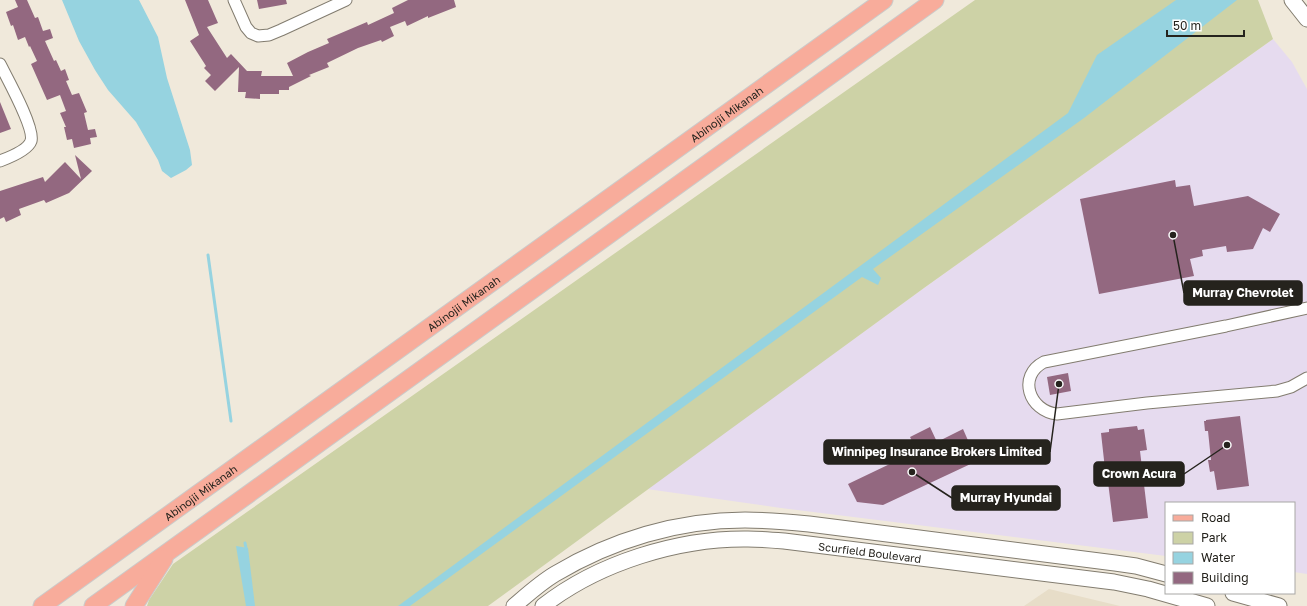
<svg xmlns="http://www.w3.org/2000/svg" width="1307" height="606" font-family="'Golos Text',sans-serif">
	<rect width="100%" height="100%" fill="#f0e9db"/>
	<polygon fill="#e6dbef" points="1273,39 1292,62 1307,89 1307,574 1294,572 1294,503 1166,503 1166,556 781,508 647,489 924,288"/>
	<polygon fill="#e7ddc8" points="1049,589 1120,606 1024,606"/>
	<polygon fill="#cdd2a6" points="975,0 1258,0 1273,39 924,288 488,606 147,606 149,600 173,564"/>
	<g fill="#96d3e0">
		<polygon points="62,0 139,0 158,37 167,78 190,150 192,165 186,170 171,178 162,171 158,160 136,122 108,90 95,70 79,41"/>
		<polygon points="1176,0 1237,0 1084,118 873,269 881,278 878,285 862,277 410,606 398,606 1068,113 1097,55"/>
		<polygon points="236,546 248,548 255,606 246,606"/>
	</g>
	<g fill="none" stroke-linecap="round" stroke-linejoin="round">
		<g stroke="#96d3e0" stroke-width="3">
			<polyline points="208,255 231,421"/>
			<polyline points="245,543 246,548"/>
		</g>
	</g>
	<g fill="#936880">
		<polygon points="15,0 27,0 35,18 38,17 43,31 50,29 53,38 45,41 54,61 56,60 61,71 65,69 69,80 66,81 72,95 79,93 87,112 84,113 88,130 95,129 97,137 90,138 91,144 74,148 72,139 67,140 64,127 66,127 60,113 66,111 60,95 47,100 31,64 37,61 30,46 29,47 25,37 18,40 13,25 11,26 6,12 18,7"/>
		<polygon points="185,0 208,0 218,23 207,27 227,58 231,54 247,71 262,71 261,76 293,76 287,63 308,52 329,43 327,39 367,22 368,25 394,13 392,8 408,0 454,0 456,7 428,18 428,16 407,26 405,21 390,27 394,36 382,42 381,40 358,48 327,63 329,67 309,75 311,76 289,87 289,90 279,90 279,94 260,94 260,99 245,98 246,92 238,92 239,67 215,91 205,81 211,75 204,68 206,66 190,41 199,35"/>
		<polygon points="257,0 286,0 287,4 259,9"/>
		<polygon points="0,102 11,129 0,133"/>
		<polygon points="75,155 92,171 69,193 46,203 44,200 19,209 21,215 6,222 4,217 0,219 0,191 43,177 45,182 65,162 81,179"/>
		<polygon points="1175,180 1176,187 1190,185 1194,206 1248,196 1280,214 1270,232 1263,228 1253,249 1227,252 1226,246 1202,250 1203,256 1190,259 1194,276 1099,294 1080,199"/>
		<polygon points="1068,373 1071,391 1050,395 1047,377"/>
		<polygon points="1240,416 1249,486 1217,490 1214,471 1210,472 1208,460 1211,460 1208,431 1205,431 1204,421 1206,421 1206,420"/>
		<polygon points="1137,426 1138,430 1144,429 1147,450 1140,451 1148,518 1113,522 1108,482 1103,483 1102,469 1105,469 1101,433 1109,432 1109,429"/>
		<polygon points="930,427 937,442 963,429 977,461 883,505 857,502 848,484 917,451 910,437"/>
	</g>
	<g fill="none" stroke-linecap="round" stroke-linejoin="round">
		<g stroke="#827c6f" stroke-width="13">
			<g id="street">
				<polyline points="234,0 246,27 251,33 258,36 269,35 281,30 346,0"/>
				<path d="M0,64C7,78 35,128 31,141C28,150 8,158 0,161"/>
				<path d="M1307,308L1226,326L1044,362C1017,376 1029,411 1057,414L1147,403L1277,391L1291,387L1307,378"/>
			</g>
		</g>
		<g stroke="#827c6f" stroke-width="17">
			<g id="secondary">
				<polyline points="1292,0 1307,19"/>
				<polyline points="1233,593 1279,606"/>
				<path d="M514,606C527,595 540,583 555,574C612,540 678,520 745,520C767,520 788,522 809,524L1115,563L1136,566L1166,574"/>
				<path id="s1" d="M543,606C598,563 678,538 748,539C760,539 772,540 784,541L1114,582L1148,589L1207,606"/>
			</g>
		</g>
		<g stroke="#cbcac9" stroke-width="19">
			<g id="primary">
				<path id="s2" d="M42,606L884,0"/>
				<polyline points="93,606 935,0"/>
				<polyline points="134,606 164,559"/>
			</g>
		</g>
		<use href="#street" stroke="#fff" stroke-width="11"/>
		<use href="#secondary" stroke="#fff" stroke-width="15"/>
		<use href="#primary" stroke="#f8ac9b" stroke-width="17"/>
	</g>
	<g text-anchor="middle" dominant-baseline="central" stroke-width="3" stroke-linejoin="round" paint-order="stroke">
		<g font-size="11" fill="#25231d" stroke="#fff">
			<text stroke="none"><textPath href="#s2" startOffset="843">Abinojii Mikanah</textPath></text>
			<text stroke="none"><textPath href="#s2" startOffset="519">Abinojii Mikanah</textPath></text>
			<text stroke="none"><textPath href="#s2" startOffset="195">Abinojii Mikanah</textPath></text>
			<text stroke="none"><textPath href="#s1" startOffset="342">Scurfield Boulevard</textPath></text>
		</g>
	</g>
	<path fill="none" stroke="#25231d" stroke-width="1.5" d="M1173 235L1184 293M1059 384L1050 452M1227 445L1184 474M912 472L952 498"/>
	<g fill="#25231d" stroke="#fff" stroke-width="1.5">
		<circle cx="1173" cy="235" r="4"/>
		<circle cx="1059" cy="384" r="4"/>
		<circle cx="1227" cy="445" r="4"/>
		<circle cx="912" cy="472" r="4"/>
	</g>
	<g fill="#25231d" stroke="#25231d" stroke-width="1.5">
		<rect x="1184" y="281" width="118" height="24" rx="4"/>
		<rect x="824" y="440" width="226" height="24" rx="4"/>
		<rect x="1094" y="462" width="90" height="24" rx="4"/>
		<rect x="952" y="486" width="108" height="24" rx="4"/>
	</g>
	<g font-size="12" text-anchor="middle" font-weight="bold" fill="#fff">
		<text x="1243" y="297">Murray Chevrolet</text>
		<text x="937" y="456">Winnipeg Insurance Brokers Limited</text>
		<text x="1139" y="478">Crown Acura</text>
		<text x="1006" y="502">Murray Hyundai</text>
	</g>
	<rect x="1165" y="502" width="130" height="92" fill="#ffffff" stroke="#a8a7a5"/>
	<rect x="1173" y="515" width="20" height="6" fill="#f8ac9b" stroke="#a8a7a5"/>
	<text x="1201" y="522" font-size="12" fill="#25231d">Road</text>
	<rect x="1173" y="532" width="20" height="12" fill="#cdd2a6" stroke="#a8a7a5"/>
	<text x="1201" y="542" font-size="12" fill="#25231d">Park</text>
	<rect x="1173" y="552" width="20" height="12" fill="#96d3e0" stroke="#a8a7a5"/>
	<text x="1201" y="562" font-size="12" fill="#25231d">Water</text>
	<rect x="1173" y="572" width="20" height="12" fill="#936880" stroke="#a8a7a5"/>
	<text x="1201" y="582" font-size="12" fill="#25231d">Building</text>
	<path d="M1167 30v6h77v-6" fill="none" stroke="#25231d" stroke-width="2"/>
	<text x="1173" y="30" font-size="12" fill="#25231d" stroke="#ffffff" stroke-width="3" paint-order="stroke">50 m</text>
</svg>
